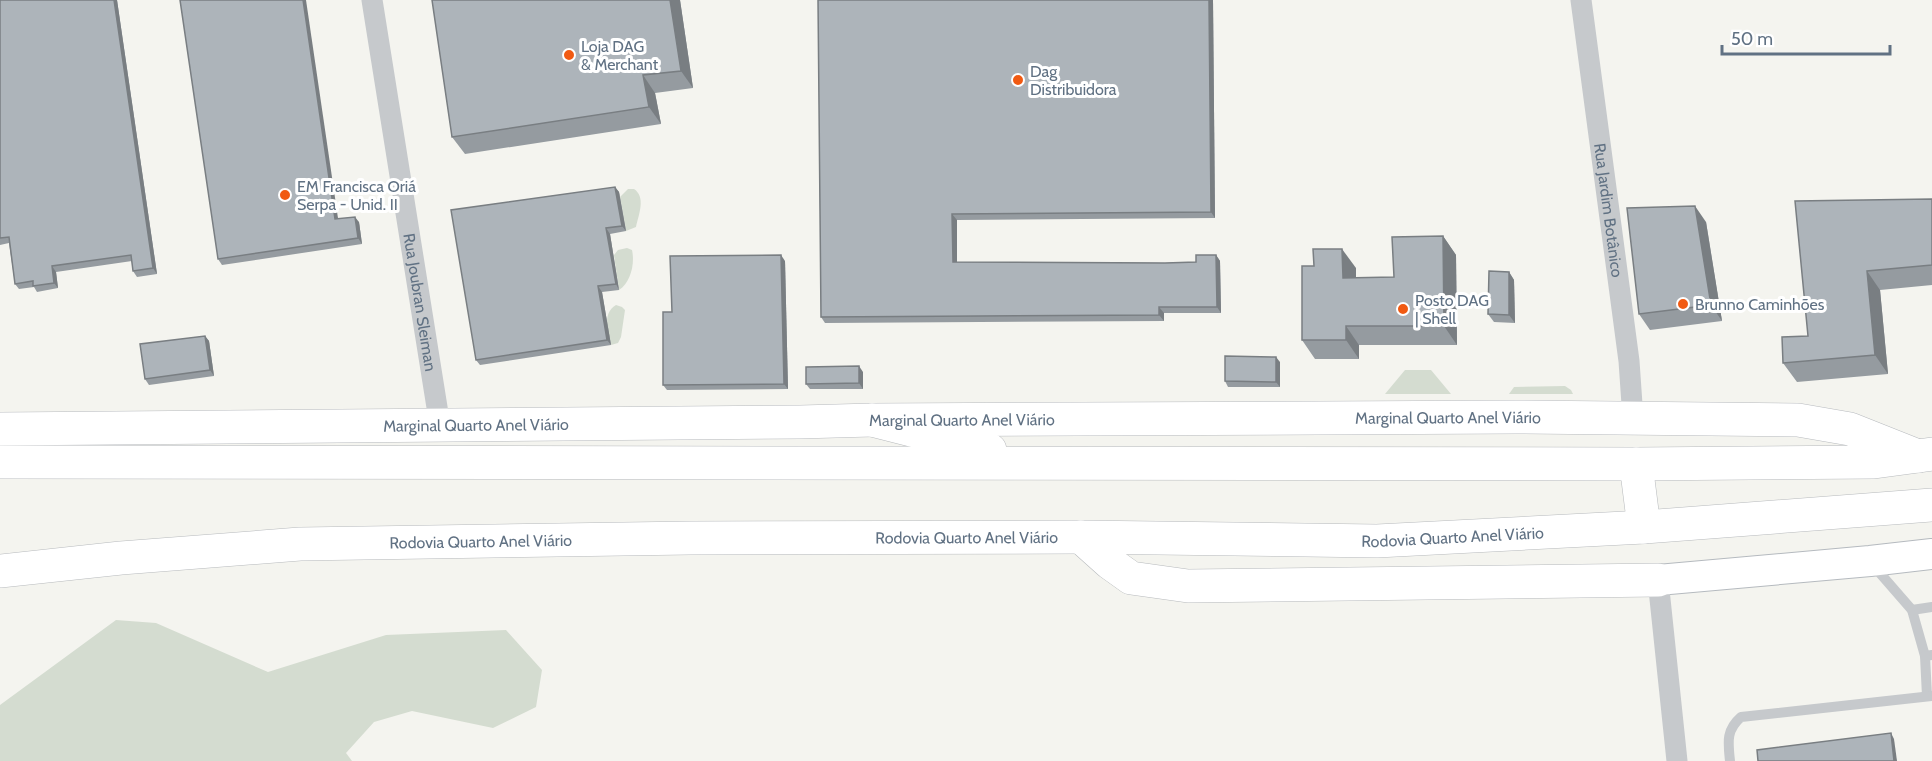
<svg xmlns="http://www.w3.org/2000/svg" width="1932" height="761" font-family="Cabin,sans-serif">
	<rect width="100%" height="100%" fill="#f4f4ef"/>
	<g fill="#d4dcd0">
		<path d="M628,189H634C646,197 639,214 636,227L626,231L620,197Z"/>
		<path d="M627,248L632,250C635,263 631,282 619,290L614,255L618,250Z"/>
		<path d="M616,305L622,307L625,310L621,337L618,343L611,345C609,332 601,314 616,305Z"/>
		<polygon points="1405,370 1431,370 1451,394 1385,394"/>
		<polygon points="1565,386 1571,390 1573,394 1509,394 1514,387"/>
		<polygon points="116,620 156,623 268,672 386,635 506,630 542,670 536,707 493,728 412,711 374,722 346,753 352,761 0,761 0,705"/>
	</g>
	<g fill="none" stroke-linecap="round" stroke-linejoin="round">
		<g stroke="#b5babf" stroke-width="32">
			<polyline id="secondary" points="1658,580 1870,561 1932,554"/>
		</g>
		<g stroke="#b8bbbf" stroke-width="34">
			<g id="primary">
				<path id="s3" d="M0,429L800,422L872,420L1516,417L1798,420L1850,429L1918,456"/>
			</g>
		</g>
		<g stroke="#b7babd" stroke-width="34">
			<g id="highway">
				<polyline points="872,420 990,450"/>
				<polyline points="0,462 1636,464 1874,462 1932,454"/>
				<polyline points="1636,464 1644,527"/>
				<polyline points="1081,537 1110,563 1131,578 1188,586 1658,580"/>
				<path id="s4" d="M0,571L121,558L300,544L690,538L1081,537L1377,541L1644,527L1932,505"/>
			</g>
		</g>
		<g stroke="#c6c9cc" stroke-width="10">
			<polyline points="1872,564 1912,610 1925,656 1932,655"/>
			<polyline points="1912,610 1932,607"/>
			<polyline points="1925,656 1927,696"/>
			<path d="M1730,761C1728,742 1726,730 1741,717L1932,696"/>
		</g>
		<g stroke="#c6c9cc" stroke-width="21">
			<path id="s1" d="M372,0L440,426"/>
			<path id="s2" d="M1581,0L1629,361L1633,419"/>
			<polyline points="1658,580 1677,761"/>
		</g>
		<use href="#secondary" stroke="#fff" stroke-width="30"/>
		<use href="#primary" stroke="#fff" stroke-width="33"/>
		<use href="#highway" stroke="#fff" stroke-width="33"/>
	</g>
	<g fill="#959ba0">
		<polygon points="0,0 117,0 157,274 137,277 133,271 132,261 56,272 58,288 37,292 34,287 19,289 15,284 9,243 0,245"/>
		<polygon points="432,0 680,0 693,88 655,93 661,124 465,154 452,137"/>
		<polygon points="818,0 1213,0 1215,218 957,220 957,262 1165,263 1196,262 1216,255 1220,261 1221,313 1164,313 1164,321 825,323 821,317"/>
		<polygon points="615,187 619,192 626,231 610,234 619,290 602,292 611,345 480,365 476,360"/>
		<polygon points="1932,199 1932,285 1880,290 1888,374 1797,382 1783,363"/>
		<polygon points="338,219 359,222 362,244 222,265 218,259"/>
		<polygon points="1706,222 1722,321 1650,330 1639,314"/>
		<polygon points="1443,236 1456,255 1457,345 1359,345 1359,359 1315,359 1302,340 1356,268 1356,278 1394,277"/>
		<polygon points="785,261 788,389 667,390 663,385 672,312"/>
		<polygon points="1509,272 1514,280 1515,323 1494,322 1488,314"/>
		<polygon points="205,336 209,341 214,376 149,385 145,379"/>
		<polygon points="1280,362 1280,387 1228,387 1225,381"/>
		<polygon points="863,372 863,389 810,389 806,384"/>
	</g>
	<g fill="#797e82">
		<polygon points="114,0 117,0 157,274 153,268"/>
		<polygon points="303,0 306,0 339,225 335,219"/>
		<polygon points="670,0 680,0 693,88 681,71"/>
		<polygon points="1209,0 1213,0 1215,218 1211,212"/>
		<polygon points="643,75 655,93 661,124 649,107"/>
		<polygon points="615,187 619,192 626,231 622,226"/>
		<polygon points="1695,206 1706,222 1722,321 1711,305"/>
		<polygon points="952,214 957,220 957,268 953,262"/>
		<polygon points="355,217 359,222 362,244 358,238"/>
		<polygon points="606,228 610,234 619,290 616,284"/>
		<polygon points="1443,236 1456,255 1457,345 1444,326"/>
		<polygon points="1342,249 1356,268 1356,297 1343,278"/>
		<polygon points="781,255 785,261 788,389 784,384"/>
		<polygon points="1216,255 1220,261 1221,313 1217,307"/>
		<polygon points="52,266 56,272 58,288 54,283"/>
		<polygon points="1867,271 1880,290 1888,374 1875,355"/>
		<polygon points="1509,272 1514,280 1515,323 1509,315"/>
		<polygon points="598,286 602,292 611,345 607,340"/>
		<polygon points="1159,307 1164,313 1164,321 1159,315"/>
		<polygon points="1346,326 1359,345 1359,359 1346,340"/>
		<polygon points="205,336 209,341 214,376 210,370"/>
		<polygon points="1276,357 1280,362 1280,387 1276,382"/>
		<polygon points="859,366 863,372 863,389 859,383"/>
		<polygon points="1891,733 1894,739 1897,761 1894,761"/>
	</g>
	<g fill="#adb4ba" stroke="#797e82" stroke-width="1.5">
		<polygon points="0,0 114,0 153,268 133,271 131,255 52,266 54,283 33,286 33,281 15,284 9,237 0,238"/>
		<polygon points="180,0 303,0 335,219 355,217 358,238 218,259"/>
		<polygon points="432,0 670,0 681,71 643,75 649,107 452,137"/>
		<polygon points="818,0 1209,0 1211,212 952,214 953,262 1165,263 1196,262 1196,255 1216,255 1217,307 1159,307 1159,315 821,317"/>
		<polygon points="615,187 622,226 606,228 616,284 598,286 607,340 476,360 451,210"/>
		<polygon points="1932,199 1932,265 1867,271 1875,355 1783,363 1782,337 1808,336 1795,201"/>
		<polygon points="1695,206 1711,305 1639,314 1627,208"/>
		<polygon points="1443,236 1444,326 1346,326 1346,340 1302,340 1302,266 1314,266 1313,249 1342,249 1343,278 1394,277 1392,237"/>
		<polygon points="781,255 784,384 663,385 663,312 672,312 670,256"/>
		<polygon points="1489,271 1509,272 1509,315 1488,314"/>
		<polygon points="205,336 210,370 145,379 140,344"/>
		<polygon points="1225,356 1276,357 1276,382 1225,381"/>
		<polygon points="859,366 859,383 806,384 806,367"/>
		<polygon points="1891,733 1894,761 1758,761 1757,750"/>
	</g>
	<g fill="#f15a12" stroke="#fff" stroke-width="2">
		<circle cx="569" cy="55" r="6"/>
		<circle cx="1018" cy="80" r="6"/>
		<circle cx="285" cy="195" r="6"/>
		<circle cx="1683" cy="304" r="6"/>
		<circle cx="1403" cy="309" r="6"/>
	</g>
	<g text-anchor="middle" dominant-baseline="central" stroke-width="6" stroke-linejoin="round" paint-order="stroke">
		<g font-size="16" fill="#607183" stroke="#fff" text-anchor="start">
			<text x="581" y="46">Loja DAG<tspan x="581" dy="18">&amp; Merchant</tspan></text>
			<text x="1030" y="71">Dag<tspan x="1030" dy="18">Distribuidora</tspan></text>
			<text x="297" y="186">EM Francisca Oriá<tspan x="297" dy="18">Serpa - Unid. II</tspan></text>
			<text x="1415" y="300">Posto DAG<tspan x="1415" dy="18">| Shell</tspan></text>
			<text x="1695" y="304">Brunno Caminhões</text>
		</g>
		<g font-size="16" fill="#607183" stroke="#fff">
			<text stroke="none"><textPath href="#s2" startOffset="212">Rua Jardim Botânico</textPath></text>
			<text stroke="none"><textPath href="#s1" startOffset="306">Rua Joubran Sleiman</textPath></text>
			<text stroke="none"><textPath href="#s3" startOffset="1448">Marginal Quarto Anel Viário</textPath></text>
			<text stroke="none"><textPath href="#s3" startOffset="962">Marginal Quarto Anel Viário</textPath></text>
			<text stroke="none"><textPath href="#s3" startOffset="476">Marginal Quarto Anel Viário</textPath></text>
			<text stroke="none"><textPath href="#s4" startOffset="1454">Rodovia Quarto Anel Viário</textPath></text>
			<text stroke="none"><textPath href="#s4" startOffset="968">Rodovia Quarto Anel Viário</textPath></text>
			<text stroke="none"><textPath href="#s4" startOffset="482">Rodovia Quarto Anel Viário</textPath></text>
		</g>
	</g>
	<path d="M1722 45v9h168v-9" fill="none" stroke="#607183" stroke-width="3"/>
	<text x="1731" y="45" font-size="18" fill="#607183" stroke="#ffffff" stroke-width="4.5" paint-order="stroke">50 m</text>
</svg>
